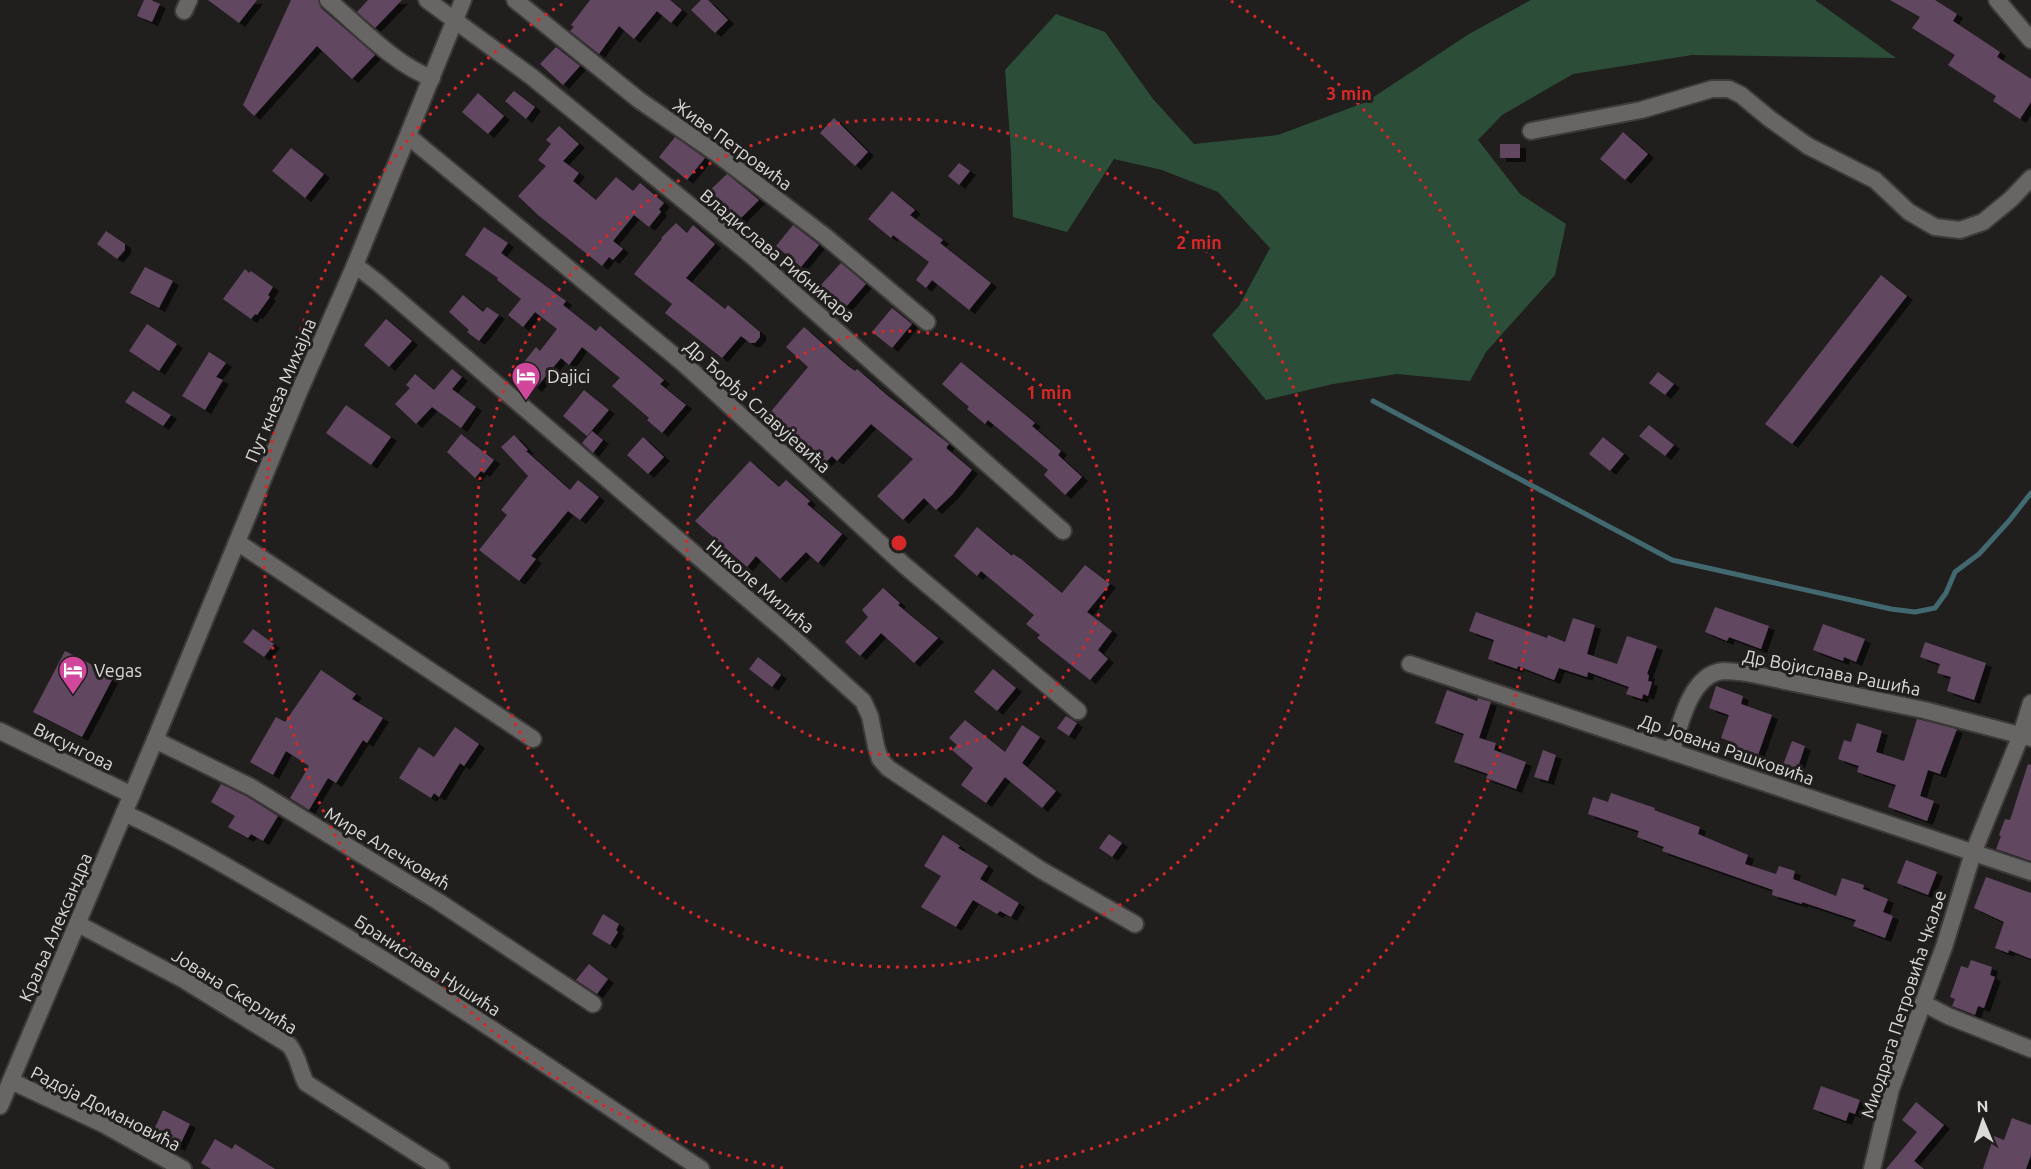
<svg xmlns="http://www.w3.org/2000/svg" width="2031" height="1169" font-family="Ubuntu,sans-serif">
	<defs>
		<filter id="shadow"><feDropShadow dx="6" dy="4" stdDeviation="0" flood-color="#0009"/></filter>
	</defs>
	<rect width="100%" height="100%" fill="#201f1d"/>
	<polygon fill="#2c4e38" points="1531,0 1815,0 1896,58 1692,55 1573,74 1502,115 1478,140 1520,194 1566,224 1555,275 1486,352 1470,381 1397,374 1333,384 1266,400 1212,335 1239,306 1270,248 1218,192 1162,170 1114,159 1067,232 1013,217 1011,152 1005,70 1056,14 1105,32 1153,99 1194,144 1278,135 1366,102 1469,34"/>
	<g fill="none" stroke-linecap="round" stroke-linejoin="round">
		<polyline stroke="#426870" stroke-width="5" points="1373,401 1672,560 1891,609 1915,612 1935,608 1946,593 1955,572 1979,554 2009,521 2031,493"/>
	</g>
	<g fill="#624661" filter="url(#shadow)">
		<polygon points="144,0 151,0 160,4 152,22 137,16"/>
		<polygon points="208,0 257,0 239,23"/>
		<polygon points="291,0 318,0 321,8 375,55 352,79 317,46 254,116 243,105"/>
		<polygon points="368,0 402,0 375,28 357,12"/>
		<polygon points="590,0 670,0 682,10 671,23 657,11 634,39 619,26 599,54 570,31 574,27 571,25"/>
		<polygon points="701,0 708,0 728,20 715,33 691,10"/>
		<polygon points="1890,0 1935,0 1957,14 1953,21 2000,52 1997,57 2031,79 2031,102 2020,119 1993,101 1996,96 1948,65 1955,55 1912,28 1920,17"/>
		<polygon points="556,47 580,66 563,85 540,64"/>
		<polygon points="514,91 535,107 526,119 505,101"/>
		<polygon points="478,93 504,116 488,134 462,112"/>
		<polygon points="834,118 868,152 855,166 820,133"/>
		<polygon points="559,126 579,144 563,161 579,173 573,181 596,200 616,177 633,191 640,183 664,203 659,209 661,212 649,227 634,215 613,241 623,249 613,260 609,257 602,266 538,215 518,196 546,166 538,160 551,144 546,140"/>
		<polygon points="1623,132 1648,154 1625,180 1600,159"/>
		<polygon points="675,137 705,158 687,180 659,157"/>
		<rect x="1500" y="144" width="20" height="14"/>
		<polygon points="291,148 324,174 305,198 272,171"/>
		<polygon points="959,163 970,171 959,185 948,176"/>
		<polygon points="727,174 759,200 736,223 707,193"/>
		<polygon points="892,191 915,210 910,215 943,240 940,243 991,283 969,310 932,280 926,288 916,280 929,262 893,235 891,238 868,219"/>
		<polygon points="676,223 687,233 693,225 715,244 686,278 725,309 728,305 760,332 760,337 755,343 750,343 741,336 722,358 665,313 672,304 634,274 662,239 661,238"/>
		<polygon points="793,225 819,245 801,267 776,246"/>
		<polygon points="484,227 508,243 501,253 566,301 563,305 596,331 600,326 664,380 660,384 686,405 662,433 647,420 649,418 612,386 620,378 582,347 569,365 561,358 536,388 516,372 536,347 540,351 557,329 535,312 523,327 508,315 521,299 497,280 498,278 465,255"/>
		<polygon points="106,231 125,244 125,250 117,259 97,244"/>
		<polygon points="841,263 866,284 845,308 820,286"/>
		<polygon points="145,267 173,281 159,308 130,293"/>
		<polygon points="245,269 249,273 251,271 273,287 268,295 270,297 257,315 255,314 251,319 223,299"/>
		<polygon points="1881,275 1907,296 1792,444 1765,424"/>
		<polygon points="463,295 483,312 487,307 499,315 479,341 467,332 469,330 449,312"/>
		<polygon points="892,308 912,324 892,348 872,332"/>
		<polygon points="386,319 412,341 389,367 364,345"/>
		<polygon points="147,324 177,344 159,371 129,351"/>
		<polygon points="804,327 848,366 855,371 857,369 888,396 949,444 946,448 972,470 952,495 936,510 924,498 903,520 877,496 913,459 871,424 837,461 832,456 820,468 801,450 804,446 768,415 808,367 786,347"/>
		<polygon points="209,352 226,363 216,377 223,380 205,410 182,396"/>
		<polygon points="961,362 1035,423 1032,426 1061,451 1058,455 1082,477 1065,495 1044,475 1048,470 988,420 985,424 967,409 969,407 942,384"/>
		<polygon points="452,369 462,377 452,389 476,407 461,428 432,407 416,424 395,404 410,388 406,385 415,374 434,390"/>
		<polygon points="1658,372 1674,384 1665,395 1649,383"/>
		<polygon points="584,390 609,410 587,436 563,416"/>
		<polygon points="133,391 171,415 163,426 125,402"/>
		<polygon points="346,405 391,437 371,465 326,433"/>
		<polygon points="1649,425 1674,445 1665,456 1639,436"/>
		<polygon points="592,431 603,440 593,453 582,443"/>
		<polygon points="461,434 494,460 484,473 481,471 475,478 447,452"/>
		<polygon points="514,435 528,450 526,451 570,490 578,480 599,497 580,520 568,511 531,556 536,559 519,581 479,550 507,515 501,510 528,476 501,447"/>
		<polygon points="643,437 664,457 648,474 627,455"/>
		<polygon points="1603,437 1624,454 1610,471 1589,454"/>
		<polygon points="750,461 779,487 786,480 810,501 807,504 842,534 818,563 806,552 780,579 756,556 747,567 695,521"/>
		<polygon points="977,527 1012,556 1013,554 1021,559 1062,593 1085,565 1110,584 1087,612 1112,631 1098,650 1108,659 1090,680 1037,638 1040,635 1026,624 1034,615 981,571 977,576 954,556"/>
		<polygon points="883,588 900,603 898,605 938,638 914,663 881,633 860,656 845,642 868,617 862,610"/>
		<polygon points="1715,607 1769,626 1761,649 1729,637 1727,641 1705,632"/>
		<polygon points="1476,612 1547,638 1548,635 1565,642 1573,618 1595,625 1587,654 1617,664 1627,636 1657,646 1647,674 1649,675 1648,681 1652,682 1648,696 1643,694 1642,699 1626,694 1629,687 1588,672 1587,677 1559,668 1554,680 1518,666 1517,669 1488,659 1494,640 1469,631"/>
		<polygon points="1823,624 1865,639 1856,662 1844,657 1843,661 1813,650"/>
		<polygon points="253,629 274,644 264,657 243,642"/>
		<polygon points="1925,642 1986,663 1974,700 1947,691 1951,677 1937,673 1940,664 1920,657"/>
		<polygon points="65,651 114,676 82,737 33,712"/>
		<polygon points="758,657 781,675 772,687 749,669"/>
		<polygon points="993,669 1016,688 997,711 974,692"/>
		<polygon points="321,670 356,694 352,699 383,718 367,743 363,740 336,783 328,778 309,810 290,798 309,766 286,751 273,775 250,762 276,717 285,722"/>
		<polygon points="1716,686 1743,696 1741,704 1772,715 1758,755 1731,746 1732,742 1721,738 1729,715 1709,708"/>
		<polygon points="1447,690 1477,701 1478,698 1491,702 1479,738 1496,743 1494,750 1526,762 1516,789 1486,778 1488,774 1454,762 1464,734 1435,723"/>
		<polygon points="1066,716 1077,723 1069,736 1057,728"/>
		<polygon points="1917,719 1957,729 1940,774 1928,770 1920,796 1934,801 1927,821 1888,807 1896,785 1857,772 1859,766 1838,759 1844,740 1851,742 1857,723 1882,731 1876,752 1904,761"/>
		<polygon points="965,720 1005,752 1022,725 1040,737 1022,763 1056,791 1042,808 1005,777 986,803 961,785 973,768 952,750 957,745 949,738"/>
		<polygon points="455,727 479,744 464,766 460,763 439,797 434,793 431,798 399,778 419,747 434,757"/>
		<polygon points="1792,741 1805,746 1797,770 1783,765"/>
		<polygon points="1543,750 1556,755 1548,781 1534,777"/>
		<polygon points="2028,764 2031,765 2031,861 1996,849 2001,836 1999,835 2005,819 2010,820"/>
		<polygon points="221,784 246,796 278,816 263,841 251,834 248,838 228,827 235,816 211,802"/>
		<polygon points="1611,793 1655,808 1654,810 1700,827 1698,834 1748,855 1745,864 1776,874 1779,866 1795,871 1793,879 1836,896 1842,878 1864,885 1863,889 1888,899 1883,912 1893,916 1885,938 1853,926 1856,920 1802,902 1802,904 1772,895 1773,890 1662,851 1664,847 1637,837 1639,831 1588,814 1593,797 1608,802"/>
		<polygon points="1109,834 1122,843 1112,857 1099,848"/>
		<polygon points="943,835 960,846 958,848 988,866 980,879 1019,903 1011,917 1000,911 997,914 973,900 956,927 921,907 941,876 924,866"/>
		<polygon points="1906,860 1937,872 1928,895 1897,883"/>
		<polygon points="1986,877 2031,893 2031,959 2009,950 2008,953 1995,948 2004,922 1974,908"/>
		<polygon points="603,914 619,924 616,930 618,932 610,945 592,934"/>
		<polygon points="1971,960 1992,967 1990,975 1995,977 1984,1008 1978,1006 1975,1015 1952,1006 1955,999 1950,997 1961,966 1968,968"/>
		<polygon points="589,964 608,979 597,994 576,980"/>
		<polygon points="1821,1086 1860,1100 1855,1114 1849,1112 1846,1121 1813,1109"/>
		<polygon points="1916,1102 1944,1125 1914,1161 1924,1169 1886,1169 1917,1132 1902,1120"/>
		<polygon points="163,1110 190,1124 179,1147 152,1134"/>
		<polygon points="2012,1118 2031,1125 2031,1155 2026,1169 1983,1169 1994,1136 2004,1140"/>
		<polygon points="215,1139 232,1149 235,1144 275,1169 211,1169 201,1163"/>
	</g>
	<g fill="none" stroke-linecap="round" stroke-linejoin="round">
		<g stroke="#3c3b39" stroke-width="20">
			<g id="minor">
				<path d="M328,0C358,25 396,66 432,78"/>
				<polyline points="427,0 532,77 752,256 1063,531"/>
				<polyline points="515,0 639,100 716,153 826,237 927,322"/>
				<polyline points="1997,0 2031,40"/>
				<polyline points="184,11 189,0"/>
				<polyline points="1531,131 1641,110 1712,89 1729,89 1741,95 1770,119 1808,146 1875,180 1909,212 1935,227 1960,230 1983,222 2011,199 2031,178"/>
				<polyline points="408,136 683,363 904,565 1078,711"/>
				<polyline points="355,265 377,282 792,637 863,701 870,716 876,746 880,759 888,768 1041,870 1135,924"/>
				<polyline points="237,542 533,739"/>
				<polyline points="1410,664 2031,872"/>
				<polyline points="0,731 132,795"/>
				<polyline points="155,740 251,787 439,902 593,1004"/>
				<path d="M1672,752C1679,727 1690,674 1723,671C1731,671 1739,672 1747,673L1924,710L2031,738"/>
				<path d="M124,813C177,837 226,866 276,895C422,979 561,1075 701,1169"/>
				<path d="M78,924L184,980L289,1045C299,1057 299,1070 306,1083L441,1169"/>
				<polyline points="1923,1003 1948,1016 2031,1049"/>
				<polyline points="11,1081 105,1125 183,1169"/>
				<polyline points="1872,1169 1891,1089 1944,947 1973,853 2021,735 2031,703"/>
			</g>
		</g>
		<g stroke="#3c3b39" stroke-width="20">
			<polyline id="secondary" points="0,1106 155,740 299,392 355,265 463,0"/>
		</g>
		<use href="#minor" stroke="#686664" stroke-width="16"/>
		<use href="#secondary" stroke="#686664" stroke-width="16"/>
	</g>
	<g fill="none" stroke="#d62828" stroke-width="3" stroke-dasharray="3 6">
		<circle cx="899" cy="543" r="212"/>
		<circle cx="899" cy="543" r="424"/>
		<path d="M783 1168A636 636 0 0 1 567 1M1231 1A636 636 0 0 1 1015 1168"/>
	</g>
	<defs>
		<g id="hotel-pin" transform="scale(1.5)"><path d="M0 17L-7.5 6A9.5 9.5 0 1 1 7.5 6Z" fill="#d1479c" stroke="#201f1d"/><path d="M-6-4.5h1.5V1H6V5H4.5V3h-9V5H-6ZM-4 0a1.8 1.8 0 1 1 3.6 0ZM.5 0V-2.5h3Q6-2.5 6 0Z" fill="#fff"/></g>
	</defs>
	<g fill-rule="evenodd">
		<use href="#hotel-pin" x="526" y="376"/>
		<use href="#hotel-pin" x="73" y="670"/>
	</g>
	<g text-anchor="middle" dominant-baseline="central" stroke-width="6" stroke-linejoin="round" paint-order="stroke">
		<g font-size="18" fill="#dbdad9" stroke="#201f1d">
			<text transform="translate(733 144) rotate(36)">Живе Петровића</text>
			<text transform="translate(778 255) rotate(40)">Владислава Рибникара</text>
			<text transform="translate(280 390) rotate(-67)">Пут кнеза Михајла</text>
			<text transform="translate(758 406) rotate(42)">Др Ђорђа Славујевића</text>
			<text transform="translate(761 586) rotate(40)">Николе Милића</text>
			<text transform="translate(1832 672) rotate(11)">Др Војислава Рашића</text>
			<text transform="translate(74 746) rotate(26)">Висунгова</text>
			<text transform="translate(1727 749) rotate(19)">Др Јована Рашковића</text>
			<text transform="translate(388 848) rotate(31)">Мире Алечковић</text>
			<text transform="translate(55 927) rotate(-67)">Краља Александра</text>
			<text transform="translate(428 965) rotate(33)">Бранислава Нушића</text>
			<text transform="translate(235 991) rotate(32)">Јована Скерлића</text>
			<text transform="translate(1903 1004) rotate(-72)">Миодрага Петровића Чкаље</text>
			<text transform="translate(106 1108) rotate(27)">Радоја Домановића</text>
		</g>
		<g font-size="18" fill="#dbdad9" stroke="#201f1d" text-anchor="start">
			<text x="547" y="376">Dajici</text>
			<text x="94" y="670">Vegas</text>
		</g>
	</g>
	<circle cx="899" cy="543" r="9" fill="#d62828" stroke="#201f1d" stroke-width="3"/>
	<g font-size="18" text-anchor="middle" font-weight="bold" fill="#d62828" stroke="#201f1d" stroke-width="6" stroke-linejoin="round" paint-order="stroke">
		<text x="1349" y="100">3 min</text>
		<text x="1199" y="249">2 min</text>
		<text x="1049" y="399">1 min</text>
	</g>
	<g transform="translate(1983 1121) rotate(358)" stroke="#201f1d" stroke-width="4.5" paint-order="stroke">
	<path d="M0-4.5L10 22L0 15L-10 22Z" fill="#dbdad9"/>
	<text y="-9" font-size="16" font-weight="bold" text-anchor="middle" fill="#dbdad9">N</text>
	</g>
</svg>
